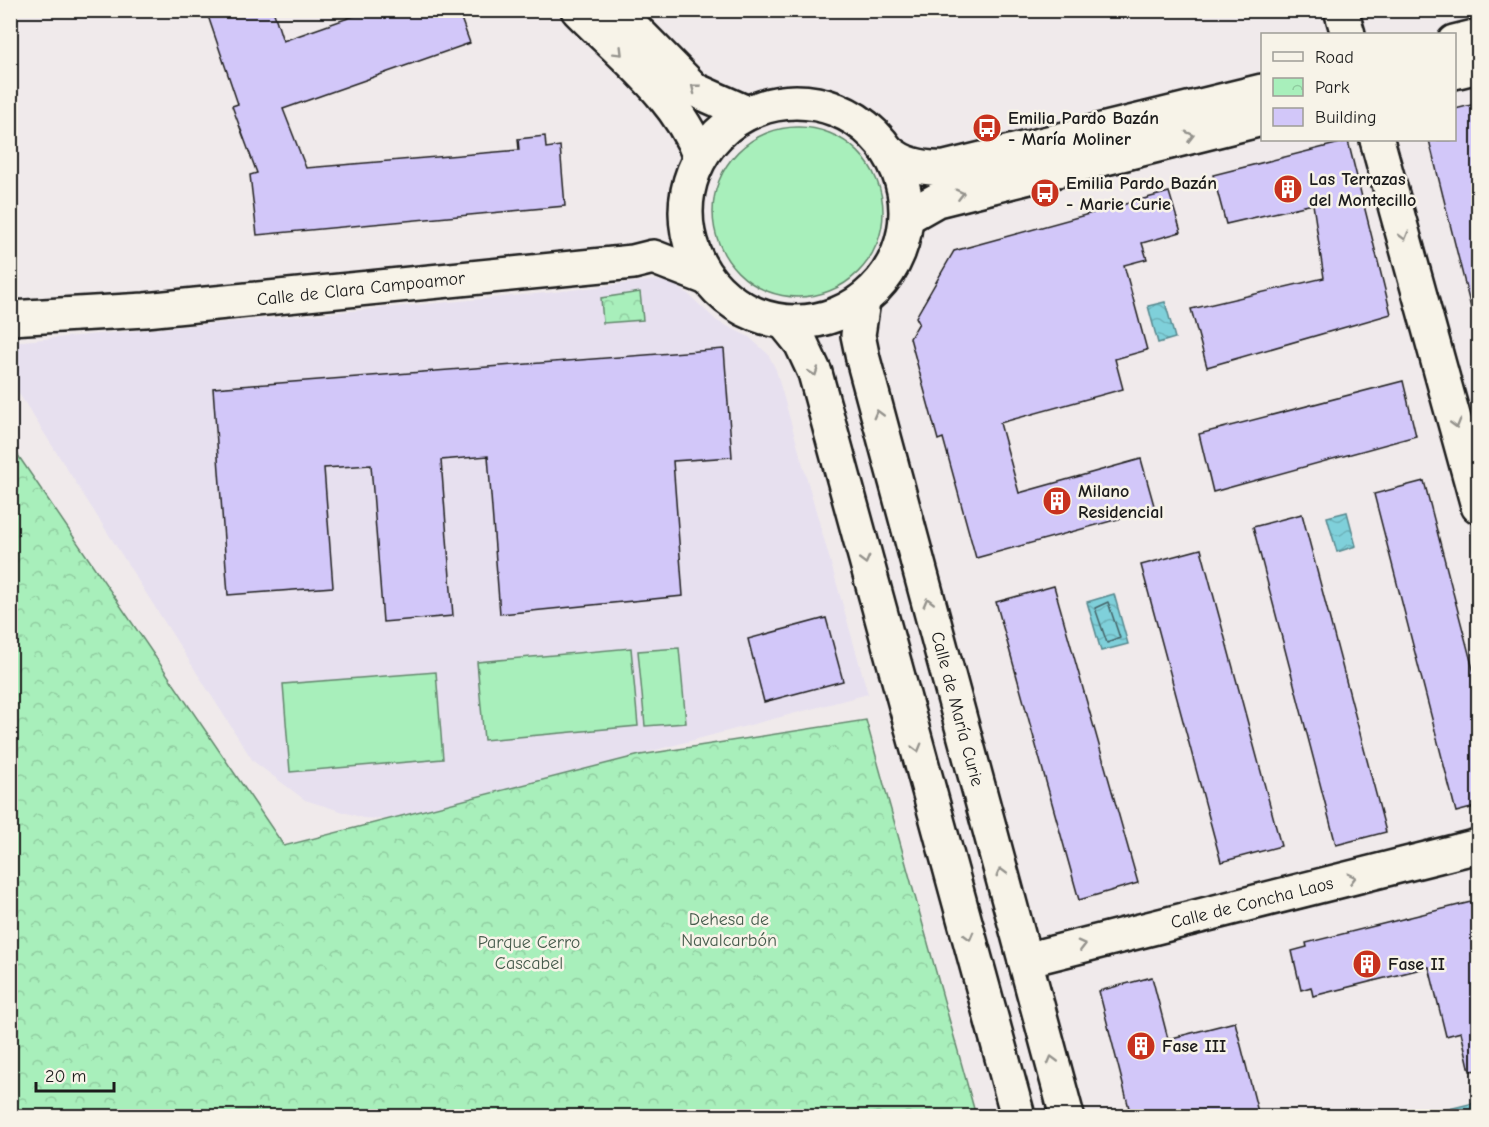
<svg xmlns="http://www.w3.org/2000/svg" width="1489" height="1127" font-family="'Comic Neue',sans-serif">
	<defs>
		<pattern id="park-crowns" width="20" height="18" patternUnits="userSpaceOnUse" patternTransform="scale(1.5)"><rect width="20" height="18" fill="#a8efbb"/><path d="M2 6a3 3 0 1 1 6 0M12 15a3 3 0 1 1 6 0" fill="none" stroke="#90cca0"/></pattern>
		<pattern id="water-waves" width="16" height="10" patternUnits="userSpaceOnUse" patternTransform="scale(1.5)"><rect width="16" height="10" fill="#7fd0da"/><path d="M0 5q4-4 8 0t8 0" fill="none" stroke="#6db2ba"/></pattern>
	</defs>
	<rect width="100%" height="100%" fill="#f0eaeb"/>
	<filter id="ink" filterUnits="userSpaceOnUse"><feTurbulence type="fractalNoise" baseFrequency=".0167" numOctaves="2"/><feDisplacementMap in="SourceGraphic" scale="12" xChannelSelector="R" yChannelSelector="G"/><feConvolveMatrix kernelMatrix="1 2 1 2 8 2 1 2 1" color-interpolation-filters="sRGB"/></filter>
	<g filter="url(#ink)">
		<polygon fill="#e7e0ef" points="654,280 671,283 687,293 717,321 749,337 768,354 776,370 868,694 391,820 363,818 305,800 253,761 11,381 11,342 546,293"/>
		<g fill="#a8efbb" stroke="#62866c" stroke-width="1.5">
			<circle cx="798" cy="212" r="85"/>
			<polygon points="631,648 638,726 484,740 477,662"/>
			<polygon points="679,648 686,723 645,726 638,651"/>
			<polygon points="436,672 443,759 290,772 283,684"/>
		</g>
		<g fill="url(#park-crowns)" stroke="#62866c" stroke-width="1.5">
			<polygon points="640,292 643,320 603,323 601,298"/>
			<polygon points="11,445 284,846 640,755 866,720 976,1116 11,1116"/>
		</g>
		<g fill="url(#water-waves)" stroke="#57888e" stroke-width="1.5">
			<polygon points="1165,302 1175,338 1158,343 1148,306"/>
			<polygon points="1347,512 1356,546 1337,552 1327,517"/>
			<polygon points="1114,594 1128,644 1101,651 1087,602"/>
			<polygon points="1478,1102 1478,1116 1420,1116"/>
		</g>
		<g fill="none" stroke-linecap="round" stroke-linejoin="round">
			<polygon stroke="#446468" stroke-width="1.5" points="1108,602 1120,638 1107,643 1095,608"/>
		</g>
		<g fill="#d2c7f9" stroke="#1c1c1c" stroke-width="1.5">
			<polygon points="206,10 273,10 283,41 371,10 458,10 470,43 283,109 306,168 519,150 518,139 545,136 546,148 560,146 565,206 257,235 250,175 257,173 232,106 238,104"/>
			<polygon points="1479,103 1479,307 1471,308 1429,140 1455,140 1455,109"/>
			<polygon points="1348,141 1391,314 1207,367 1191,309 1324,278 1313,204 1226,224 1213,175"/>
			<polygon points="1169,192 1181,232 1142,243 1147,259 1124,265 1147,350 1115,359 1123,389 1000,423 1019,493 1141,459 1155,509 976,558 943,438 938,440 910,338 919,323 916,317 954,251"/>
			<polygon points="724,349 732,457 673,461 683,596 500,614 488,456 441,460 453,616 383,622 371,465 324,468 333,587 228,595 213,388"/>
			<polygon points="1403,381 1416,436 1213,492 1199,434"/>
			<polygon points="1424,481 1479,692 1479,806 1456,812 1374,494"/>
			<polygon points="1302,514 1386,832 1336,845 1253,527"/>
			<polygon points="1201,549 1281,846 1221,862 1141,565"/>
			<polygon points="1054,586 1138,883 1079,900 996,602"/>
			<polygon points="826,618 843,681 764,702 748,639"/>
			<polygon points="1479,900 1479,1070 1470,1071 1461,1032 1446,1036 1429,967 1313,996 1311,987 1301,990 1292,951 1307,947 1306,943"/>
			<polygon points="1152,977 1168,1039 1235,1022 1259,1116 1131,1116 1099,991"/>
		</g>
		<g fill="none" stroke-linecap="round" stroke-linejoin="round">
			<g stroke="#1c1c1c" stroke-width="38">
				<g id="minor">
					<path d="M578,10C622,55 678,97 700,157"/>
					<polyline points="616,10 695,90 747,113"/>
					<polyline points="1341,10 1348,34"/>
					<polyline points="1454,42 1478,36"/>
					<polyline points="1454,72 1478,66"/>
					<circle cx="796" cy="212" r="110"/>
					<polyline points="1377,140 1478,506"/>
					<path d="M889,152C905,166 924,169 945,168L1262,91"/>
					<polyline points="907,217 937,200 1262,119"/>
					<polyline points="863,301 858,335 863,359 1067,1116"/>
					<polyline points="10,318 145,310 633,262 653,257 707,278"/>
					<polyline points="784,322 801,343 815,373 1018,1116"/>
					<polyline points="1025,960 1478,846"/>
				</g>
			</g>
			<use href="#minor" stroke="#f7f3e8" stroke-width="33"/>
		</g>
		<defs><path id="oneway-chevron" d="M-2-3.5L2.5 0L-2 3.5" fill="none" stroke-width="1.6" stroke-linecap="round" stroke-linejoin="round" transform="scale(1.5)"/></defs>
		<g stroke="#94928c">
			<use href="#oneway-chevron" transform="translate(619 52) rotate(45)"/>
			<use href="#oneway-chevron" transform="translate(695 88) rotate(-142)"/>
			<use href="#oneway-chevron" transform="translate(1190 136) rotate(-14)"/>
			<use href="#oneway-chevron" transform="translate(960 194) rotate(-14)"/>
			<use href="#oneway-chevron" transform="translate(1404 236) rotate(74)"/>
			<use href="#oneway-chevron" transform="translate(814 372) rotate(70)"/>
			<use href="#oneway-chevron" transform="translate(878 414) rotate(-105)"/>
			<use href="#oneway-chevron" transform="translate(1456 424) rotate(74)"/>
			<use href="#oneway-chevron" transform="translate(865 560) rotate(75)"/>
			<use href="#oneway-chevron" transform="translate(928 602) rotate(-105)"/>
			<use href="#oneway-chevron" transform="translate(917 748) rotate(74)"/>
			<use href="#oneway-chevron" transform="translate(1001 872) rotate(-105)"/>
			<use href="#oneway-chevron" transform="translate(1352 878) rotate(-14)"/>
			<use href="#oneway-chevron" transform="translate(969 936) rotate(75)"/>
			<use href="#oneway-chevron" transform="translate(1082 945) rotate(-14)"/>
			<use href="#oneway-chevron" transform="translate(1052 1060) rotate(-105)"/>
		</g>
	</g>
	<defs>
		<g id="bus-disc" transform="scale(1.5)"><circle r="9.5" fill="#c8321e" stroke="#f7f3e8"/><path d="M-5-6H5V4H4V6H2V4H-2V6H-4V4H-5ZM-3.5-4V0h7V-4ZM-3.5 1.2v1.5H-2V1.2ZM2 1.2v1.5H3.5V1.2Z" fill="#fff"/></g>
		<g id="building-disc" transform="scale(1.5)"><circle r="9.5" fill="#c8321e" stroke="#f7f3e8"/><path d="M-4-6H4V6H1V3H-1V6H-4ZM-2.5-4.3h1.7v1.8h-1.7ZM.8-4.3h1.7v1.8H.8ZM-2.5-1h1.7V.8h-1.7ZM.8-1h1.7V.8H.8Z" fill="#fff"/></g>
	</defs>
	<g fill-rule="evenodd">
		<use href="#bus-disc" x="987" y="128"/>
		<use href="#building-disc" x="1288" y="189"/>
		<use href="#bus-disc" x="1045" y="193"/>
		<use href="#building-disc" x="1057" y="501"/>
		<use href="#building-disc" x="1367" y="964"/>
		<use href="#building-disc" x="1141" y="1046"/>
	</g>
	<g text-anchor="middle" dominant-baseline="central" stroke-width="5" stroke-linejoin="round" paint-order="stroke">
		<g font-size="18" font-weight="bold" fill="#1c1c1c" stroke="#f7f3e8" text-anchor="start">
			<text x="1008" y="118">Emilia Pardo Bazán<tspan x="1008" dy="21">- María Moliner</tspan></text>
			<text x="1309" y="179">Las Terrazas<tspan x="1309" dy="21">del Montecillo</tspan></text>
			<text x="1066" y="183">Emilia Pardo Bazán<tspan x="1066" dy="21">- Marie Curie</tspan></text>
			<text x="1078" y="491">Milano<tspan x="1078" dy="21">Residencial</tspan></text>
			<text x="1388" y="964">Fase II</text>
			<text x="1162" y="1046">Fase III</text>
		</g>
		<g font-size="18" fill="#1c1c1c" stroke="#f7f3e8">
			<text transform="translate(361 289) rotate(-6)">Calle de Clara Campoamor</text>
			<text transform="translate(957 709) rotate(75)">Calle de María Curie</text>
			<text transform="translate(1252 903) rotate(-14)">Calle de Concha Laos</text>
		</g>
		<g font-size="18" fill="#465b4c" stroke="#f7f3e8">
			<text x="729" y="919">Dehesa de<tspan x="729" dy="21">Navalcarbón</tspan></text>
			<text x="529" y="942">Parque Cerro<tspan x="529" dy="21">Cascabel</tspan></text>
		</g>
	</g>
	<rect width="1489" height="1127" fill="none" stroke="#f7f3e8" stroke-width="36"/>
	<rect x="18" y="18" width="1453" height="1091" fill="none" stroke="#1c1c1c" stroke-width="2" filter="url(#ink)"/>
	<rect x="1261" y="33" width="195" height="108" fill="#f7f3e8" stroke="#9f9d96" stroke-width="1.5"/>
	<rect x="1273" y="52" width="30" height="9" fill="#f7f3e8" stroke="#9f9d96" stroke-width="1.5"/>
	<text x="1315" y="63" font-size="18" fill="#1c1c1c">Road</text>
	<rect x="1273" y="78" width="30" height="18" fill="url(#park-crowns)" stroke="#9f9d96" stroke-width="1.5"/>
	<text x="1315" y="93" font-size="18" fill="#1c1c1c">Park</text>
	<rect x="1273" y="108" width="30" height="18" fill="#d2c7f9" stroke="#9f9d96" stroke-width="1.5"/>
	<text x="1315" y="123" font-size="18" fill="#1c1c1c">Building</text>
	<path d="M36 1082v9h78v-9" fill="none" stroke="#1c1c1c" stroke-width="3"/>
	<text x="45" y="1082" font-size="18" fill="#1c1c1c" stroke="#f7f3e8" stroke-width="4.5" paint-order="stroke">20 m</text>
</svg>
